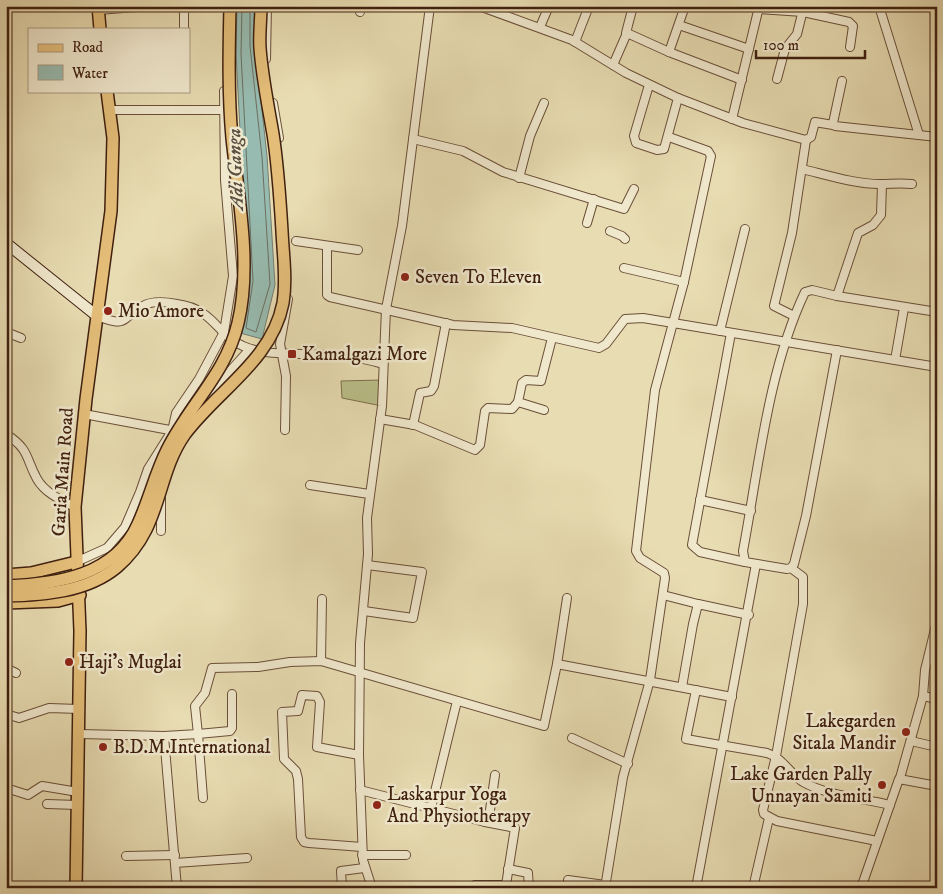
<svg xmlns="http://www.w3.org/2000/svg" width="943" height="894" font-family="'IM FELL DW Pica',serif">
	<rect width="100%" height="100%" fill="#e8dcb2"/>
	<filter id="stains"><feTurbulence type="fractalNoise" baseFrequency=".004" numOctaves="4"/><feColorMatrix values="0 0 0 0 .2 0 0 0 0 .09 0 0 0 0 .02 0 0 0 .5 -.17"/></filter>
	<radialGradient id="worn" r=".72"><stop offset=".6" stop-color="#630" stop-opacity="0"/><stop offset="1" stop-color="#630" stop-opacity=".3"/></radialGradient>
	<polygon fill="#babf89" stroke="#7d704c" points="381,380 382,406 342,398 341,381"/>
	<polygon fill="#97bbb0" stroke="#747d70" points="237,6 255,6 255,46 267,156 275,285 262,339 240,333 248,281 236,54"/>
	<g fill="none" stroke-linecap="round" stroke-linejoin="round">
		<polyline stroke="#6c6e60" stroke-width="1" points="242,6 241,54 253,281 246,328 256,332 270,284 262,157 250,46 250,6"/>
		<g stroke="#6a4f38" stroke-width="10">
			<g id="minor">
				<polyline points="479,6 572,40 626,73 678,98 743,123 806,140 811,137 815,122 833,125"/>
				<polyline points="685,6 669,52 742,80"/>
				<polyline points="879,6 919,135"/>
				<polyline points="758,9 803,12 849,22 853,26 850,47"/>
				<polyline points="98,10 149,6"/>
				<polyline points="360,12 361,6"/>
				<polyline points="679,25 749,49"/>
				<polyline points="540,27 549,6"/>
				<polyline points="184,29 184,6"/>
				<polyline points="626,33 633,6"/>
				<polyline points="575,42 589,6"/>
				<polyline points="266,59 267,6"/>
				<polyline points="613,65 627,33 669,52"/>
				<polyline points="777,79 785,49 797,34 804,6"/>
				<polyline points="842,81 833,123 835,126 937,137"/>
				<polyline points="649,85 634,136 636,143 657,150 664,149 678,98"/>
				<polyline points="273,103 279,138"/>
				<polyline points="110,110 224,110"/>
				<polyline points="732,119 758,11 756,8 747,6"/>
				<polyline points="413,139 463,151 503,172 624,209 634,189"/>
				<path d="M802,169C827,175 855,184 880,184C891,184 901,183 912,184"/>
				<polyline points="519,178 530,136 544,103"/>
				<polyline points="587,223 594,199"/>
				<polyline points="610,231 622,236 625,239"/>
				<polyline points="296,241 358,250"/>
				<polyline points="327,247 327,295 330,297 453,325 512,328 599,348 606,344 625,319 643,318 937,367"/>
				<polyline points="624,268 684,282"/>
				<polyline points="837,296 858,233 873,225 881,215 882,184"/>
				<path d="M97,316C129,328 119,319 143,306C153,300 167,302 177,304C215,309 217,336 243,346C264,355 285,353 307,354C332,355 358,356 383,364"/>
				<polyline points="794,316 774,306 792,233 806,140"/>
				<polyline points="720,331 745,229"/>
				<polyline points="6,332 21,338"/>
				<polyline points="731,333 692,545 700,552 745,562"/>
				<path d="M837,350L806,516L794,564L791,568L787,569L745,562L743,551C759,466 768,370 805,292L812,290L837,296L937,312"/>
				<polyline points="895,360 904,308"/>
				<polyline points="202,402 250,349"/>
				<polyline points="544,410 518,402 522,383 526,380 541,381 552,338"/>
				<polyline points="84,414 175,431"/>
				<polyline points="380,419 415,425 475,450 480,445 485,411 488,408 512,409 518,402"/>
				<polyline points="413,425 420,393 431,391 434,386 446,323"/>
				<polyline points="285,430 286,376 280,344 288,299"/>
				<path d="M6,434C30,450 25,457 37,479C45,493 61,500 75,507"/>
				<polyline points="310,485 369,494"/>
				<polyline points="700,500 751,511"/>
				<polyline points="161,531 161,498"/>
				<polyline points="76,562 107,548 125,527 140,492 148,469 172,431 176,413 199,379 224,332 233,276 225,180 224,91"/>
				<polyline points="791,568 803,577 803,604 776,756 763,810 764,814 777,821 877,841"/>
				<polyline points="663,595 698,604"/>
				<polyline points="364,611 413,618 422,572 367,565"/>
				<polyline points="321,661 322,599"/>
				<polyline points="557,664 567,598"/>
				<polyline points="6,668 16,673"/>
				<polyline points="682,687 693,624 698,604 749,615"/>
				<path d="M696,690L686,739L767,753C783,758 789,773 803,782C828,796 862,798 890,805"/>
				<polyline points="923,696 937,699"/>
				<polyline points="6,714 19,718 49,708 79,709"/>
				<polyline points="79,734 164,736 198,734 195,706 205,693 212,668 258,667 290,662 321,661 544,726 557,664 732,697"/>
				<polyline points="164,736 177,888"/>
				<polyline points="572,738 628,764"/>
				<polyline points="911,741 937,747"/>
				<polyline points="359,755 317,747 320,702 317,696 302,695 298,711 282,712 284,759 296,771 298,779 301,837 304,842 309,843 362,847"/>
				<polyline points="900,778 923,696 925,670 937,621"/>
				<polyline points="6,788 28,795 42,786 78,792"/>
				<polyline points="360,790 485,822 489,817 495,775"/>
				<polyline points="203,798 198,734 230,731 232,728 232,694"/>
				<polyline points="47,804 77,805"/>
				<polyline points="431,808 457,701"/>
				<polyline points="362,855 406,855"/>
				<polyline points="126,856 175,855"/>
				<polyline points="175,863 247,858"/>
				<polyline points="508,869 528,873 529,888"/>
				<polyline points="568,880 605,885"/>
				<polyline points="475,885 506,885 515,828 485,822"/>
				<polyline points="166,888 177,887"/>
				<polyline points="342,888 341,871 364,868"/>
				<polyline points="372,888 363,860 359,755 360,643 368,554 367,518 382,406 386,309 402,226 430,6"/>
				<polyline points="605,888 623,777 650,680 665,578 664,573 640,558 636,551 655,390 684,282 711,156 708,151 669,137"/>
				<polyline points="696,888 756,564"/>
				<polyline points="753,888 769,818"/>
				<polyline points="861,888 899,779 937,786"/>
			</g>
		</g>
		<g stroke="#402010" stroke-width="12">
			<polyline id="secondary" points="6,243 97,316"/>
		</g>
		<g stroke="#402010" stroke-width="14">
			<g id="primary">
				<polyline points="98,6 100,29"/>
				<polyline points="6,575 31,573 76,562"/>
				<polyline points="6,603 58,601 80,595"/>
				<polyline points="76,888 80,631 75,507 86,399 111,211 113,138 107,91"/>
			</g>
		</g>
		<use href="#minor" stroke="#f0e8cd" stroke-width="8"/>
		<use href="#secondary" stroke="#f0e8cd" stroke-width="10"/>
		<use href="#primary" stroke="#e4be79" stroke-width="11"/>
		<g stroke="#402010" stroke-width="14" stroke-linecap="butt">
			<g id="primary-bridge">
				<path d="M6,586C57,584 115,576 138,524C149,500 155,474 167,450C189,405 226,374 238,323C252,265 238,196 232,138C228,94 229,50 230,6"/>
				<path d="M6,596C44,595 87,592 117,567C163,528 155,476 185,434C218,390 272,360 283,303C287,279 283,254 282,231C280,198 278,166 273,134C268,105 262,76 260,48C259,34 261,20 261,6"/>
			</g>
		</g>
		<use href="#primary-bridge" stroke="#e4be79" stroke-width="11"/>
	</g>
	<g fill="#8f2418" stroke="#f0e8cd" stroke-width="2">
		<circle cx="405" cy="277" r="5"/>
		<circle cx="108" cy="311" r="5"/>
		<rect x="287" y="349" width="10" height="10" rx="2.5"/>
		<circle cx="69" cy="662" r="5"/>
		<circle cx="906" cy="732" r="5"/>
		<circle cx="103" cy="747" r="5"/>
		<circle cx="882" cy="785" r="5"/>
		<circle cx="377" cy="805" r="5"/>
	</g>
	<g text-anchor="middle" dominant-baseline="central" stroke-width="5" stroke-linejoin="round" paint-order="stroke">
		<g font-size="19" fill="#402010" stroke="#f0e8cd" text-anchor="start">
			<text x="415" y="277">Seven To Eleven</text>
			<text x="118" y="311">Mio Amore</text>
			<text x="302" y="354">Kamalgazi More</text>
			<text x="79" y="662">Haji's Muglai</text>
			<text x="896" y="721" text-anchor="end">Lakegarden<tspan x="896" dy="22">Sitala Mandir</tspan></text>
			<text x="113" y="747">B.D.M.International</text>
			<text x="872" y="774" text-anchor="end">Lake Garden Pally<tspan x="872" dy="22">Unnayan Samiti</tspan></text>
			<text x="387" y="794">Laskarpur Yoga<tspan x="387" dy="22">And Physiotherapy</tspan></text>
		</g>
		<g font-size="19" fill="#402010" stroke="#f0e8cd">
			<text transform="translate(63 472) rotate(-86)">Garia Main Road</text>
		</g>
		<g font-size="20" font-style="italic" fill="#5a4e40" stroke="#f0e8cd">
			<text transform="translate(236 169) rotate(-92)">Adi Ganga</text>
		</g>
	</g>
	<rect width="943" height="894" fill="none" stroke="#e8dcb2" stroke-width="25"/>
	<rect x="8" y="8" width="928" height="879" fill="none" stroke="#402010" stroke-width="2.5"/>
	<rect x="12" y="12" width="918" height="869" fill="none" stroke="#402010"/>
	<rect x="28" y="28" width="162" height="65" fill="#f0e8cd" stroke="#aa9881"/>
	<rect x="38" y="44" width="25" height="8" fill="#e4be79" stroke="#aa9881"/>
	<text x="72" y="52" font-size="15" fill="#402010">Road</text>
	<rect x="38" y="65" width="25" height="15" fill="#97bbb0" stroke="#aa9881"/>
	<text x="72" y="78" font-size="15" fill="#402010">Water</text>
	<path d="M756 50v8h109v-8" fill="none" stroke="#402010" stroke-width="2.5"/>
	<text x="763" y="50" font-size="15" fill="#402010" stroke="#f0e8cd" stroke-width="4" paint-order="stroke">100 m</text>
	<rect width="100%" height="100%" filter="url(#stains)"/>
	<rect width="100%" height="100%" fill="url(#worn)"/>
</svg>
